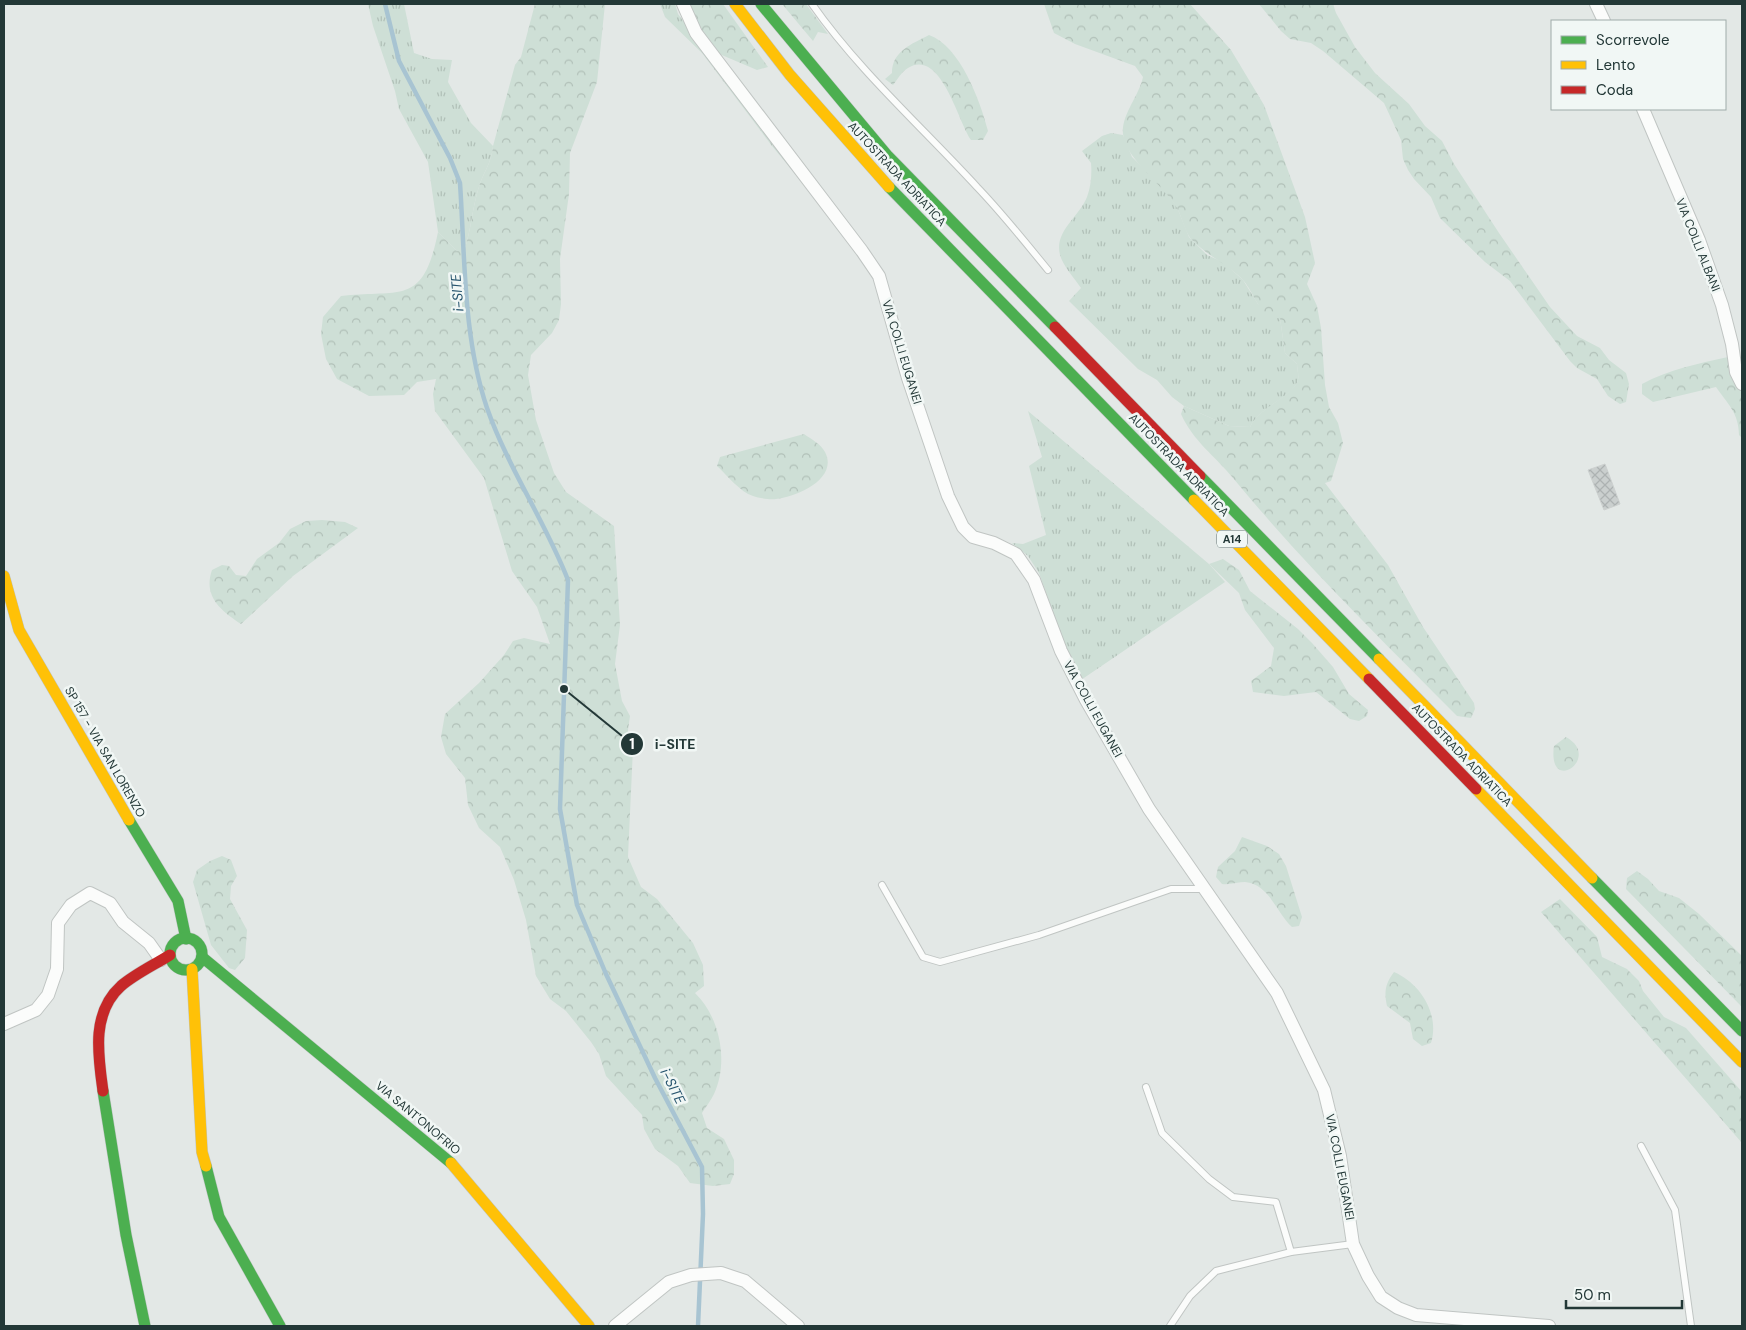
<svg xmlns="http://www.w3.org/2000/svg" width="1746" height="1330" font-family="'DM Sans',sans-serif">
	<defs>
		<pattern id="grass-tufts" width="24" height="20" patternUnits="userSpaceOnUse" patternTransform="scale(1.25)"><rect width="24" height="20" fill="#cedfd6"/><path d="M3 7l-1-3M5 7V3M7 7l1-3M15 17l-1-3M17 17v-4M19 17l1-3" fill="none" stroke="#b1c0b8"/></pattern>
		<pattern id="forest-crowns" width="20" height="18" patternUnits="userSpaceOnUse" patternTransform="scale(1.25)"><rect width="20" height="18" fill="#cedfd6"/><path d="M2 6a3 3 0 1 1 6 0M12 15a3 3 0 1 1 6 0" fill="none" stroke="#b1c0b8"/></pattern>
		<pattern id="building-cross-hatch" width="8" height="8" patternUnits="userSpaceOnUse" patternTransform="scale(1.25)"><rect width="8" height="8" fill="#cacfce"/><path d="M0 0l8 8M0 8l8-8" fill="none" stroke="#adb2b2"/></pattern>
	</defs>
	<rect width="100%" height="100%" fill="#e3e8e6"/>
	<g fill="url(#grass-tufts)">
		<path d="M368,4H404L414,53L432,59L452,60L448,82L471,123L493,146C492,163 482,174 478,190C472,210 471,231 464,251H457L438,232L428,162L399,109L395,91L373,26Z"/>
		<polygon points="660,4 675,4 678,14 847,237 772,146 702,53 665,17"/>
		<path d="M1111,133L1123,135L1132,157L1160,184L1177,207L1189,237L1207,255L1223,262L1243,280L1258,304L1280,318L1285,353L1297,364C1297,368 1299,375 1298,380C1294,397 1260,406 1250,427L1229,426L1184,406L1172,397L1157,380L1138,369L1069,301L1081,288C1075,279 1063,266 1060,255C1054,231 1079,217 1087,197C1091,186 1092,174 1091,163L1082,151L1102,136Z"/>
		<polygon points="1028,411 1209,564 1225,582 1078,682 1039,573 1028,556 1012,543 1023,544 1046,535 1029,466 1042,457"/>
	</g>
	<g fill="url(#forest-crowns)">
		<path d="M535,4H605L597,82L570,153L569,194L560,259L561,304L559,320L552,333L531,355L528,375L536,420L554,473L566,492L614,526L620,625L615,664L622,701L630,716L627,737L633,748L628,857L641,887L657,899L693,943L703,965L704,986L695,993C720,1017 729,1062 714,1094C711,1100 706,1107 702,1113L707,1128L724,1139L734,1160V1174L730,1184L713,1186L690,1183L678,1166L655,1149L644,1129L642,1115L606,1076L599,1054L591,1042L566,1011L550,999L536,976L526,920L514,880L500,847L479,828L468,805L465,778L446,754L441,737L445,714L479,683L504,655L513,641L524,638L550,644L537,607L512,571L484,478L435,411L433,394L436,379L417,382L404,395L369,396L337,379L326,359L321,334L323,317L341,296C401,289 423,307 438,232L457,251H464C471,231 472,210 478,190C482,174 492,163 493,146L515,65L521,57Z"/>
		<polygon points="690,4 723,4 768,67 757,70 717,53 699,29"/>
		<polygon points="782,4 806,4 828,34 818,32 813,41"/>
		<path d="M1044,4H1190L1231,50L1264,105L1305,217L1315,263L1307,284L1317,306L1321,328L1325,385L1329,407L1338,423L1343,443L1331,481L1325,483L1388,565L1423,627L1474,703L1475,709L1471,718L1457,716C1381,639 1302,562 1233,478C1215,456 1193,441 1181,414L1184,406L1229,426L1250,427C1260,406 1294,396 1298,380C1299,375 1297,368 1297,364L1285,353L1280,318L1271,319C1266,313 1260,308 1256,301C1252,294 1248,285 1242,279C1226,263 1206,255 1191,239C1184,230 1182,217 1177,208C1163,184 1126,160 1123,134C1121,115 1139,96 1143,77L1135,66L1075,44L1054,33Z"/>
		<polygon points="1259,4 1333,4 1336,13 1355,47 1375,73 1409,104 1425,126 1442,141 1454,164 1499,233 1550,307 1577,336 1600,348 1609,360 1626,373 1629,384 1626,402 1620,404 1608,396 1597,379 1577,368 1570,361 1510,281 1485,262 1440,218 1431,197 1414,179 1408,170 1403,159 1401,140 1384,103 1323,51 1311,43 1290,39 1281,31"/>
		<path d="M929,35C960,46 980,100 988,131L983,140H971C958,122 941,48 908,68C902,71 897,80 893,85L885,79L892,73C892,51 912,44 929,35Z"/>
		<path d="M1728,357L1739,360L1742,367V438L1739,435C1739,413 1727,403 1716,387L1653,402L1642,394V384C1670,369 1697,364 1728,357Z"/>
		<path d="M804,434C811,439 821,444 825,452C839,479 796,497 776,499C770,500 759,498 753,496C740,492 727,475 717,466L720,457Z"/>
		<path d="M322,520L345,522L358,528L293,576L241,624C220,610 203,596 212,570L222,565L229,566L236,575L246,576L257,559L279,543L290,529L306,521Z"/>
		<polygon points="1223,559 1239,570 1250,591 1298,629 1312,643 1333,667 1349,694 1368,710 1367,716 1359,721 1350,719 1316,692 1284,696 1253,692 1251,681 1271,666 1274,648 1245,610 1239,593 1209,564"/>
		<path d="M1566,737C1603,758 1547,796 1554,746Z"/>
		<path d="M1242,837L1267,846L1279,854L1286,866L1302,917L1299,926L1292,927C1276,912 1269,884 1245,882C1238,882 1231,885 1222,884L1216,877L1218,867L1235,851Z"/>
		<polygon points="222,856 231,860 237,876 231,886 230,899 247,930 245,958 235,970 229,968 211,945 193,882 197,870 210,861"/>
		<polygon points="1637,871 1648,879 1659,891 1679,898 1699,914 1742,956 1742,1007 1626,889 1627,878"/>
		<polygon points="1560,899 1597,937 1602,957 1627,969 1639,981 1643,991 1664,1017 1686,1028 1742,1092 1742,1143 1541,912"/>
		<path d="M1394,972C1420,983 1440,1014 1431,1043L1422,1046L1413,1039L1410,1023L1387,1006C1384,992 1385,984 1394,972Z"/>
	</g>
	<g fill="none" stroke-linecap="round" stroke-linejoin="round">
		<path stroke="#a8c4d2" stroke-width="4.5" d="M385,4L399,61L450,158L460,183C465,257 463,337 487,408C508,468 545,521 568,580L560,809L577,905L606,974L655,1078L702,1167L703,1214L698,1326"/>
	</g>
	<polygon fill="url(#building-cross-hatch)" stroke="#ccd0cf" points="1605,464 1620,504 1604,510 1588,470"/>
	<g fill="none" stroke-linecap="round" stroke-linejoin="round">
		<g stroke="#c0c5c3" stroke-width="8">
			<g id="lane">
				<path d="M812,4C859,71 921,126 977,187C1002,213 1025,242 1048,270"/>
				<polyline points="882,885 923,957 940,962 1039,935 1171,889 1205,889"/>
				<polyline points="1146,1087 1162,1133 1209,1179 1233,1197 1276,1202 1291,1252"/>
				<polyline points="1641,1146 1675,1210 1691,1326"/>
				<polyline points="1170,1326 1190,1296 1216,1271 1291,1252 1353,1244"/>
			</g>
		</g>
		<g stroke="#c0c5c3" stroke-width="14">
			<g id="street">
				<polyline points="683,4 696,33 862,251 879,276 908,378 948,496 963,527 973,537 994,543 1016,554 1034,580 1061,651 1086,700 1149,809 1277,993 1324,1090 1340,1156 1353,1244 1368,1276 1381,1297 1398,1308 1416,1315 1549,1326"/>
				<polyline points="1596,4 1604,21"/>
				<polyline points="1643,109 1699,240 1722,305 1732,344 1736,372 1742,384"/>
				<polyline points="4,1024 36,1010 48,995 57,969 58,923 71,905 90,893 110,903 123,922 149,943 161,960"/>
				<polyline points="615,1326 669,1282 691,1275 721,1273 745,1281 798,1326"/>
			</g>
		</g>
		<g stroke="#bfc5c4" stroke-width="12">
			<g id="fast">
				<polyline points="761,4 887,155 1055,327"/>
				<polyline points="889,187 1194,500"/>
				<polyline points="1200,476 1379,659"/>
				<polyline points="129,820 178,901 186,939"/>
				<polyline points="1592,878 1742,1031"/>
				<circle cx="186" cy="954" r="16"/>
				<polyline points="202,957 451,1163"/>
				<polyline points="103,1091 126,1235 145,1326"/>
				<polyline points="206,1166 219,1217 280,1326"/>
			</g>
		</g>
		<g stroke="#bfc5c4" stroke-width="12">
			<g id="slow">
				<polyline points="735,4 790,75 889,187"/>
				<polyline points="1194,500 1369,679"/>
				<polyline points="4,576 19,630 129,820"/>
				<polyline points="1379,659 1592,878"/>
				<polyline points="1476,789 1742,1062"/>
				<polyline points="192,969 202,1152 206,1166"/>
				<polyline points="451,1163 589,1326"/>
			</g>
		</g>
		<g stroke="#bfc5c4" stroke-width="12">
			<g id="jam">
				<polyline points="1055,327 1200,476"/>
				<polyline points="1369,679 1476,789"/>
				<path d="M103,1091C98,1055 91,1013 121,986C135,974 154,965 170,955"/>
			</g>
		</g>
		<use href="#lane" stroke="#fbfcfb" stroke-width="6"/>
		<use href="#street" stroke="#fbfcfb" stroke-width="12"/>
		<use href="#fast" stroke="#4caf50" stroke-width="11"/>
		<use href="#slow" stroke="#ffc107" stroke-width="11"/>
		<use href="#jam" stroke="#c62828" stroke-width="11"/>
	</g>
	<g text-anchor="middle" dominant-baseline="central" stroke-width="5" stroke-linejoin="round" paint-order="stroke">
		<rect fill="#f1f7f5" stroke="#617170" stroke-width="1" x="1217" y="530.5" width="30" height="17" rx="4"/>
		<g font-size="11" font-weight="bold" fill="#233837">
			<text x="1232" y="539">A14</text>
		</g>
		<g font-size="12" fill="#233837" stroke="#f1f7f5">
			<text transform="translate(897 174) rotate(47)">AUTOSTRADA ADRIATICA</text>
			<text transform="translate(1698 245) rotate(68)">VIA COLLI ALBANI</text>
			<text transform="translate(902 352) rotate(73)">VIA COLLI EUGANEI</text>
			<text transform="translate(1179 465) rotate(46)">AUTOSTRADA ADRIATICA</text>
			<text transform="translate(1093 709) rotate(61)">VIA COLLI EUGANEI</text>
			<text transform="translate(105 752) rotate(60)">SP 157 - VIA SAN LORENZO</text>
			<text transform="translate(1462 755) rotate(46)">AUTOSTRADA ADRIATICA</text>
			<text transform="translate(418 1118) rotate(40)">VIA SANT'ONOFRIO</text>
			<text transform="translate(1340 1167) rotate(79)">VIA COLLI EUGANEI</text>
		</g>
		<g font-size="14" font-style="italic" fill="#25536d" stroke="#f1f7f5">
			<text transform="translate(457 293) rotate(-95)">i-SITE</text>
			<text transform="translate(673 1086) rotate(63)">i-SITE</text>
		</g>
	</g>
	<path fill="none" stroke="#233837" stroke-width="2" d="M564 689L632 744"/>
	<g fill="#233837" stroke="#f1f7f5" stroke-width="2">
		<circle cx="564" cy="689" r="5"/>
		<circle cx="632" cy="744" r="12"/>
	</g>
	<g font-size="15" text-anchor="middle" font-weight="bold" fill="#fff">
		<text x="632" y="749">1</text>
	</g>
	<g font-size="14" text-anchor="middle" font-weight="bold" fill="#233837" stroke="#f1f7f5" stroke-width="5" stroke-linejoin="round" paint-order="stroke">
		<text x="675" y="749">i-SITE</text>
	</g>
	<rect width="1746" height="1330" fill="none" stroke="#233837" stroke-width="10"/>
	<rect x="1551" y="20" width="175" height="90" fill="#f1f7f5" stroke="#9faba9"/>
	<rect x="1561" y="36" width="25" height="8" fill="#4caf50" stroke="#9faba9"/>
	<text x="1596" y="45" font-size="15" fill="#233837">Scorrevole</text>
	<rect x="1561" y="61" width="25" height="8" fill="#ffc107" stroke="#9faba9"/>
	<text x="1596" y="70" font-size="15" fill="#233837">Lento</text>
	<rect x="1561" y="86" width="25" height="8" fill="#c62828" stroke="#9faba9"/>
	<text x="1596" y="95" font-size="15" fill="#233837">Coda</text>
	<path d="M1566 1300v8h116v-8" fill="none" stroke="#233837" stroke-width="2.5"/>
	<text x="1574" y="1300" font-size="15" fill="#233837" stroke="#f1f7f5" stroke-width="4" paint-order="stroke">50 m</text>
</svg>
